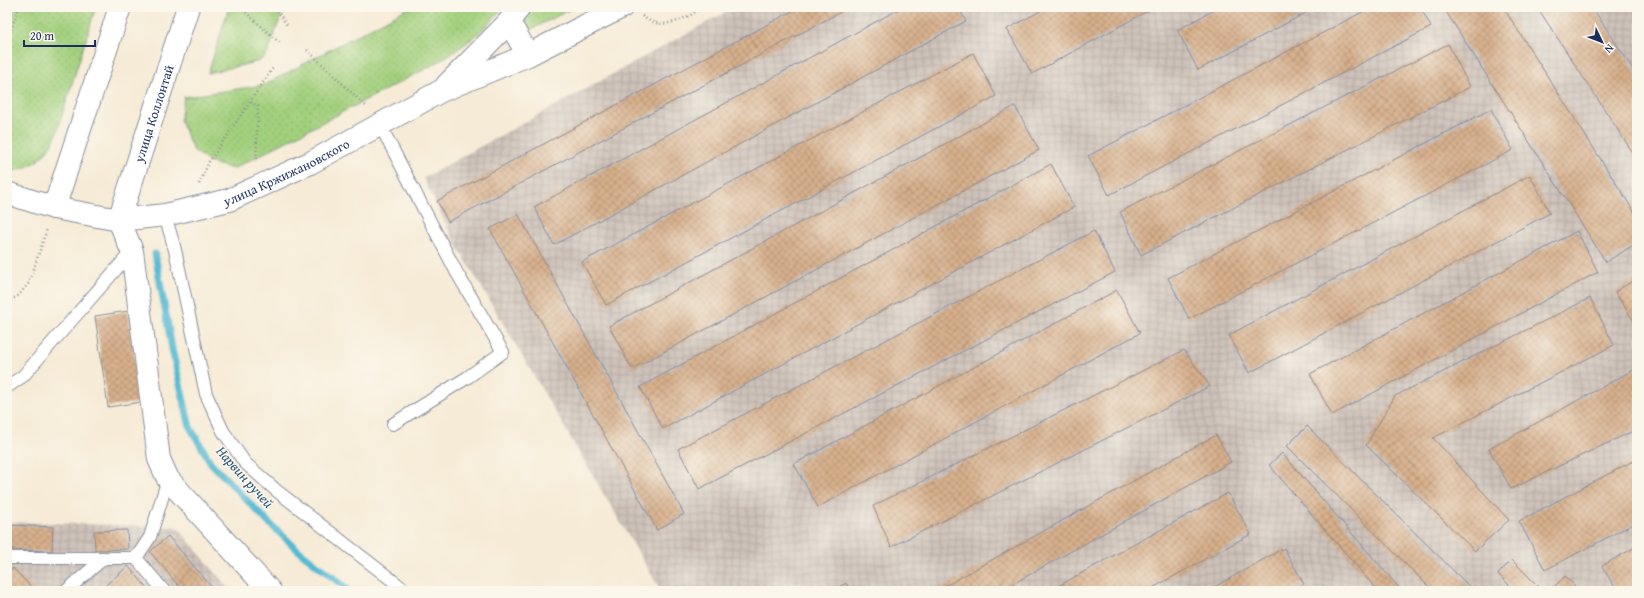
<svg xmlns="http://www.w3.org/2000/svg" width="1644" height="598" font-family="'Gentium Book Plus',serif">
	<defs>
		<pattern id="industrial-grid" width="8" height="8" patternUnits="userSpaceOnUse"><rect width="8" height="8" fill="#cdc2b9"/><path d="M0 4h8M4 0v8" fill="none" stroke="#afa7a1"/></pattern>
		<pattern id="grass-dots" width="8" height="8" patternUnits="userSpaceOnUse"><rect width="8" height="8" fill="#a3d07d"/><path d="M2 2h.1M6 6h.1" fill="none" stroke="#8cb36e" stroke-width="1.8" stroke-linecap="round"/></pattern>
		<pattern id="building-cross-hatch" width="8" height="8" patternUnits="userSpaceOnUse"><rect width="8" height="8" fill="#d8b08c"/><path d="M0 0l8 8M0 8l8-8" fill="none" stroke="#ae9076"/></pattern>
	</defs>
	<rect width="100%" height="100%" fill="#fbf7ec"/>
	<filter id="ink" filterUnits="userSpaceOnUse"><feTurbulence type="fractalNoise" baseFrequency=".025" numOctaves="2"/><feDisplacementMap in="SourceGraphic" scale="8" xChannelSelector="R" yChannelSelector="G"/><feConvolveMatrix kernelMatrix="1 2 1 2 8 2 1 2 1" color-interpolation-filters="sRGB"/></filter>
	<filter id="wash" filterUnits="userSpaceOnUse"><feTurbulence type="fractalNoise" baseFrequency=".012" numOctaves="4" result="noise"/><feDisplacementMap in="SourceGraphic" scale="16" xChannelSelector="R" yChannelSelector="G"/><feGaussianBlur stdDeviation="0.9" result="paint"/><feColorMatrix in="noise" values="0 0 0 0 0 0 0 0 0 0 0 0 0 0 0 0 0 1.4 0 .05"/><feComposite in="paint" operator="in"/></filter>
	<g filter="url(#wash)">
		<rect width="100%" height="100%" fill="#f6ebd6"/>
		<g fill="url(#industrial-grid)">
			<polygon points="735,7 1637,7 1637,591 661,591 455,242 423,178"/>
			<polygon points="7,522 177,527 231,591 7,591"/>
		</g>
		<g fill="url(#grass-dots)" stroke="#5f806e">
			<path d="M7,7H96L55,138C42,160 34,167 8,172Z"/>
			<polygon points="229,7 284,7 268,53 260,61 208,73"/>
			<path d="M410,7H503C484,33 458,50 431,66L233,169L209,162L193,150L180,120L184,97L264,85Z"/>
			<polygon points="530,7 575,7 530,30 525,26 523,19"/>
		</g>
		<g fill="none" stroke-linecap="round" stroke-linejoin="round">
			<polyline stroke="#54b9d2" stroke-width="7" points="155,254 173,354 190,427 211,463 268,522 298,550 350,591"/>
		</g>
		<g id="blocks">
			<g fill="url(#building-cross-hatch)">
				<polygon points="800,7 850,7 448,222 437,201"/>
				<polygon points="903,7 958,7 966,21 554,245 534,207"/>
				<polygon points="1048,7 1155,7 1032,74 1007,29"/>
				<polygon points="1220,7 1317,7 1198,70 1177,30"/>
				<polygon points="1372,7 1420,7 1431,27 1109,195 1088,156"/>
				<polygon points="1443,7 1503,7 1637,216 1637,243 1606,262"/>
				<polygon points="1537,7 1592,7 1637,75 1637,159"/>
				<polygon points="1448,44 1470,87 1141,255 1120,212"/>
				<polygon points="973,53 996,96 606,305 582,262"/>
				<polygon points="1015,106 1039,150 632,369 609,326"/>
				<polygon points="1491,109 1513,150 1189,319 1168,278"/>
				<polygon points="1051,164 1074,207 663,429 640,387"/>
				<polygon points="1530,175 1550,213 1249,373 1229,335"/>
				<polygon points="518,214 684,514 657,530 490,229"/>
				<polygon points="1094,231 1115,272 699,489 678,449"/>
				<polygon points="1577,231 1598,272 1332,415 1310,374"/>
				<polygon points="1637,278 1637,326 1615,292"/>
				<polygon points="1117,290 1140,333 818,507 794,464"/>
				<polygon points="1590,298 1614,345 1433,438 1509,520 1475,551 1366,445 1395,396"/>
				<polygon points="128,311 141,402 108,407 95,316"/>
				<polygon points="1184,350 1210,386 891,547 873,506"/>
				<polygon points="1637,368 1637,429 1511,489 1489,449"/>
				<polygon points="1307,426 1474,591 1433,591 1287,446"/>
				<polygon points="1216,435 1231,462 1000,591 936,591"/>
				<polygon points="1282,453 1402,591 1378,591 1269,465"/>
				<polygon points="1637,459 1637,522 1545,570 1519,521"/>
				<polygon points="1228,493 1251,534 1147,591 1049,591"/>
				<polygon points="7,525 53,527 52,551 7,550"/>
				<polygon points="127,530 128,549 95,550 94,531"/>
				<polygon points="168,536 215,591 183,591 150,552"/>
				<polygon points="1637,546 1637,591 1617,591 1602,566"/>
				<polygon points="1284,548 1304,584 1291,591 1207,591"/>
				<polygon points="1512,560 1543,591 1515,591 1498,574"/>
				<polygon points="128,566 150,591 99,591"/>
				<polygon points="13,568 35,591 7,591 7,574"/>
				<polygon points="1565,576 1580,591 1550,591"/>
				<polygon points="846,583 850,591 832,591"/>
			</g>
		</g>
	</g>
	<g filter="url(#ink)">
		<use href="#blocks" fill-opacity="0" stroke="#888d9a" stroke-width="1"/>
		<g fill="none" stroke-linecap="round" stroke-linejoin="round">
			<g stroke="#888d9a" stroke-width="14">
				<g id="lane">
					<polyline points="380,125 457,273 503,352 468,377 393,424"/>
					<polyline points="165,215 175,250 206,394 223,431 245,463 277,491 406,591"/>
					<polyline points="7,387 23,376 132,251"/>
					<polyline points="7,558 136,558 164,591"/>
					<polyline points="136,558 150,537 168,479"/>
					<polyline points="66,591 104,558"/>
				</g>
			</g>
			<g stroke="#888d9a" stroke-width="24">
				<g id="street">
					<polyline points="509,22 528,55"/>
					<polyline points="447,85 509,22 519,7"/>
					<path id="s1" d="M7,193L54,208L119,220L165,215L229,200L310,163L441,91L528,55L622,7"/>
					<polyline points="54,208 120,7"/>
					<polyline points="119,220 132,251 159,459 168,479 270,591"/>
					<path id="s2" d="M119,220L188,7"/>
				</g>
			</g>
			<g stroke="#888d9a" stroke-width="2.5" stroke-dasharray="1 3" stroke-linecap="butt">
				<polyline points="240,7 281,44"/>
				<polyline points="275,7 287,25"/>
				<path d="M642,16C664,33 684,18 705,7"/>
				<polyline points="7,41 19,7"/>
				<polyline points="307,50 366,106"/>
				<polyline points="251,102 258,106 256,162"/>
				<polyline points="199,184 209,162 273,68"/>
				<polyline points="7,302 18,296 29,283 47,229"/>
			</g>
			<use href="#lane" stroke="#fff" stroke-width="12"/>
			<use href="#street" stroke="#fff" stroke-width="22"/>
		</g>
	</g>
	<g text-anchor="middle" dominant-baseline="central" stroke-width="3" stroke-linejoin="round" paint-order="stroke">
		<g font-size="13" fill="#1b2f5e" stroke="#fbf7ec">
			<text stroke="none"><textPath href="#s2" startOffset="112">улица Коллонтай</textPath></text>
			<text stroke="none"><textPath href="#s1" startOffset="291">улица Кржижановского</textPath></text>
		</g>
		<g font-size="14" font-style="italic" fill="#2c5881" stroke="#fbf7ec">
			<text transform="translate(245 477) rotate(48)">Нарвин ручей</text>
		</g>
	</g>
	<rect width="1644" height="598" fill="none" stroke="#fbf7ec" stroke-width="24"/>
	<g transform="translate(1602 42) rotate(133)" stroke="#fbf7ec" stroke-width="3" paint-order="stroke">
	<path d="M0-3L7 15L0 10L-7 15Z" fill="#1b2f5e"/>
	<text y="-6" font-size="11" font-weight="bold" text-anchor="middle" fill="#1b2f5e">N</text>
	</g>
	<path d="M24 40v6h71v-6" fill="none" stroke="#1b2f5e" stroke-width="2"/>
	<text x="30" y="40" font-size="12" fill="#1b2f5e" stroke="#fbf7ec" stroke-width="3" paint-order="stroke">20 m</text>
</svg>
